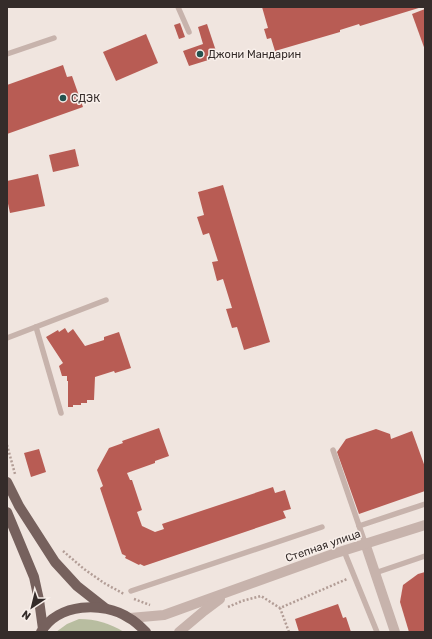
<svg xmlns="http://www.w3.org/2000/svg" width="432" height="639" font-family="Rubik,sans-serif">
	<rect width="100%" height="100%" fill="#f0e5df"/>
	<path fill="#b8bda0" d="M79,619C96,619 109,623 124,632H56L67,624Z"/>
	<g fill="#b85c54">
		<polygon points="262,7 422,7 360,26 359,24 340,30 340,32 275,51 271,38 267,39 264,29 268,28"/>
		<polygon points="425,9 425,50 412,14"/>
		<polygon points="180,23 185,37 179,39 174,25"/>
		<polygon points="207,24 218,57 189,66 183,51 203,44 198,27"/>
		<polygon points="146,34 158,63 116,81 103,52"/>
		<polygon points="63,65 67,77 72,76 83,107 7,134 7,85"/>
		<polygon points="75,149 79,166 53,172 49,155"/>
		<polygon points="38,174 45,206 10,213 7,199 7,181"/>
		<polygon points="223,185 270,342 244,350 237,327 232,328 226,309 232,308 223,279 217,281 212,262 218,261 209,233 203,235 197,217 204,215 198,192"/>
		<polygon points="65,328 68,333 73,329 85,346 104,340 104,337 119,332 131,368 115,373 114,371 95,377 94,400 87,400 87,403 81,403 81,405 73,405 73,407 68,407 68,381 67,381 67,376 62,376 59,366 63,363 46,337 58,330 59,332"/>
		<polygon points="159,428 169,456 155,461 155,463 127,473 130,480 132,480 142,510 137,512 142,526 155,532 164,529 162,524 273,487 275,493 285,490 291,509 283,511 286,518 144,566 140,564 139,565 125,558 126,556 122,554 100,488 103,486 97,470 109,448 123,443 122,441"/>
		<polygon points="376,429 390,434 391,439 412,431 425,467 425,491 359,514 337,452 346,439"/>
		<polygon points="39,449 46,472 31,477 24,453"/>
		<polygon points="425,572 425,632 409,632 400,602 403,585 418,574"/>
		<polygon points="338,604 343,618 346,617 351,632 299,632 295,619"/>
	</g>
	<g fill="none" stroke-linecap="round" stroke-linejoin="round">
		<g stroke="#b29d96" stroke-width="2.5" stroke-dasharray="2 2" stroke-linecap="butt">
			<polyline points="7,445 15,474"/>
			<polyline points="63,551 84,569 104,583 124,594"/>
			<polyline points="134,599 150,605"/>
			<polyline points="228,607 242,601 261,596 280,608"/>
			<polyline points="289,632 280,608 347,579"/>
		</g>
		<g stroke="#c7b3ac" stroke-width="5.5">
			<polyline points="178,7 189,32"/>
			<polyline points="7,54 54,38"/>
			<polyline points="36,327 61,413"/>
			<polyline points="7,338 106,300"/>
			<polyline points="333,450 365,543"/>
			<polyline points="359,526 425,504"/>
			<polyline points="344,551 377,632"/>
			<polyline points="375,573 425,556"/>
			<polyline points="131,591 322,527"/>
		</g>
		<g stroke="#c7b3ac" stroke-width="10">
			<polyline points="365,543 395,632"/>
			<polyline points="130,618 164,615 333,554 425,525"/>
			<polyline points="179,632 204,611 220,599"/>
		</g>
		<g stroke="#76615d" stroke-width="10">
			<polyline points="7,482 19,506 55,562 77,586 105,608"/>
			<polyline points="7,512 34,577 39,600 43,629"/>
			<path d="M41,632C58,603 103,601 129,618C135,621 141,627 146,632"/>
		</g>
	</g>
	<g fill="#24524e" stroke="#f8efea" stroke-width="1.5">
		<circle cx="200" cy="54" r="4"/>
		<circle cx="63" cy="98" r="4"/>
	</g>
	<g text-anchor="middle" dominant-baseline="central" stroke-width="3" stroke-linejoin="round" paint-order="stroke">
		<g font-size="11" fill="#352c2a" stroke="#f8efea" text-anchor="start">
			<text x="208" y="54">Джони Мандарин</text>
			<text x="71" y="98">СДЭК</text>
		</g>
		<g font-size="11" fill="#352c2a" stroke="#f8efea">
			<text transform="translate(323 546) rotate(-19)">Степная улица</text>
		</g>
	</g>
	<rect width="432" height="639" fill="none" stroke="#352c2a" stroke-width="16"/>
	<g transform="translate(32 607) rotate(215)" stroke="#f8efea" stroke-width="3" paint-order="stroke">
	<path d="M0-3L7 15L0 10L-7 15Z" fill="#352c2a"/>
	<text y="-6" font-size="11" font-weight="bold" text-anchor="middle" fill="#352c2a">N</text>
	</g>
</svg>
